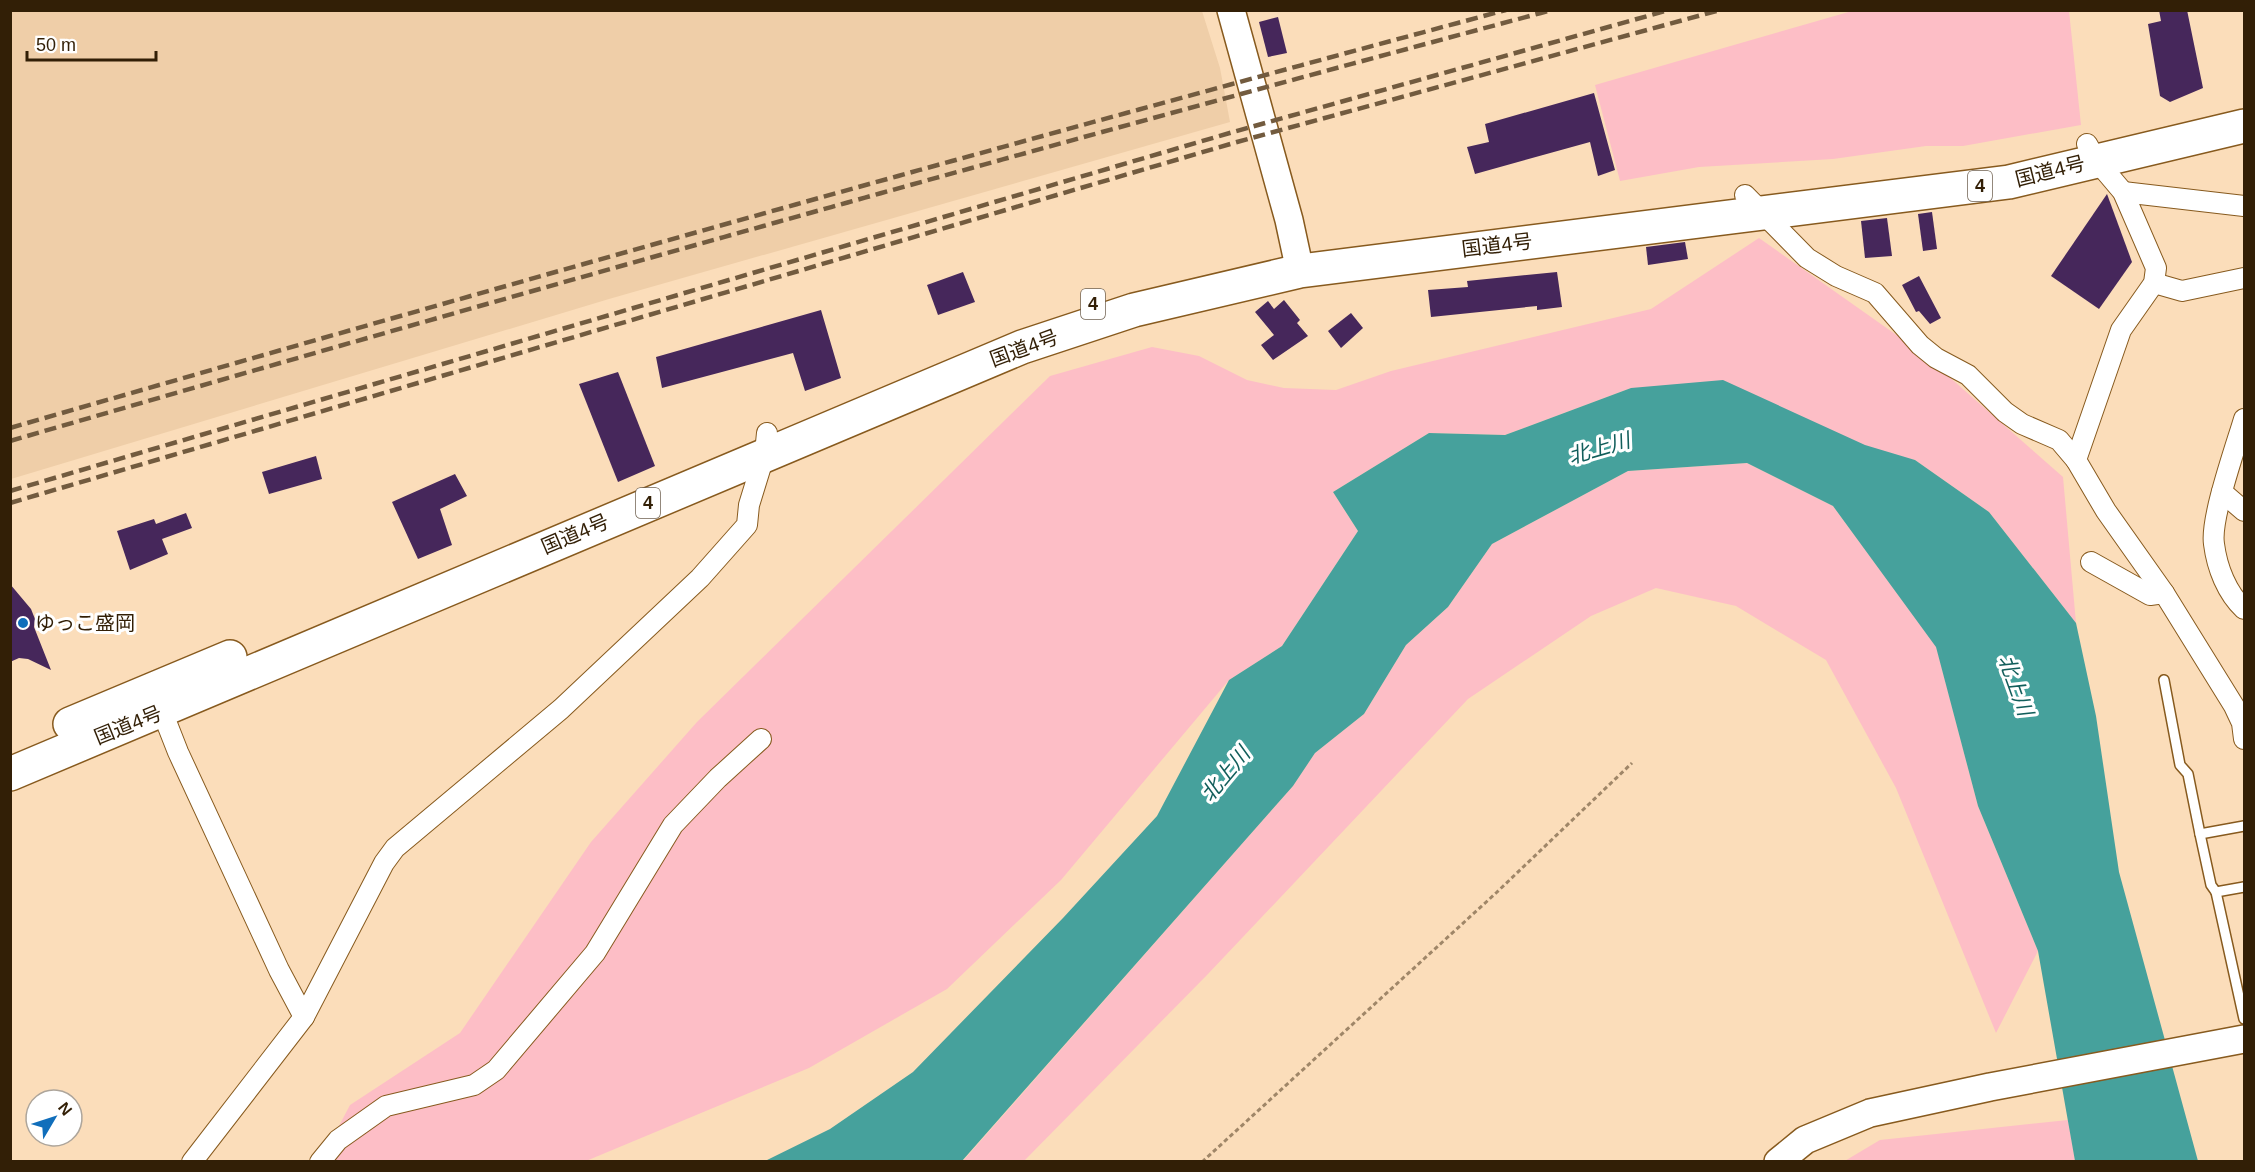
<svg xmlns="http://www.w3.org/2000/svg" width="2255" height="1172" font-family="Arial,'Noto Sans JP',sans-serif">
	<rect width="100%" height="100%" fill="#fbddba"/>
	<polygon fill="#efcea8" points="11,10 1202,11 1220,68 1230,122 609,299 11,479"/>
	<g fill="#fdbec6">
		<polygon points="1852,11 2069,11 2081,125 1963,146 1926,146 1833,159 1699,167 1620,181 1595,85"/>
		<polygon points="1759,238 1922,353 2063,477 2076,623 1989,512 1915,460 1631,388 1505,435 1429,433 1333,492 1358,531 1282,646 1229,680 1061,880 947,989 809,1068 586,1161 320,1162 350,1105 460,1033 591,842 697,722 1050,376 1152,347 1199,356 1247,380 1284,388 1336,390 1391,371 1651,309"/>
		<polygon points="1747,463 1833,506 1936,646 1978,806 2038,951 1996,1033 1896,788 1826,660 1736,606 1656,588 1591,616 1468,699 1207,975 1024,1161 962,1162 1293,786 1315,753 1364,714 1406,645 1448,607 1492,544 1628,471"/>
		<polygon points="2068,1120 2075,1161 1843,1162 1880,1140"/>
	</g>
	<polygon fill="#46a19c" points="1723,380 1865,445 1915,460 1989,512 2076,623 2096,716 2119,872 2198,1161 2075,1161 2038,951 1978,806 1936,647 1833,506 1747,463 1628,471 1492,544 1448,607 1406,645 1364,714 1315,753 1293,786 962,1161 763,1162 830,1129 913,1072 1063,918 1157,816 1229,680 1282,646 1358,531 1333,492 1429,433 1505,435 1631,388"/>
	<g fill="#46275b">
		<polygon points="2159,10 2187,10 2203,88 2170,102 2160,96 2148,24 2161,21"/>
		<polygon points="1278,17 1287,53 1268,57 1259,22"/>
		<polygon points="1594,93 1615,170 1598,176 1590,142 1475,174 1467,147 1489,142 1485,124"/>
		<polygon points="2107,194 2132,262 2099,309 2051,276"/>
		<polygon points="1932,212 1937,249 1923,251 1918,214"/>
		<polygon points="1887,218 1892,256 1865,258 1861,221"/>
		<polygon points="1685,242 1688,259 1648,265 1646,247"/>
		<polygon points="963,272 975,302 938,315 927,285"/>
		<polygon points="1557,272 1562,307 1537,310 1537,306 1431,317 1428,290 1468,287 1467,281"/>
		<polygon points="1919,276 1941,318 1930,324 1919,311 1916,312 1902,285"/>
		<polygon points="1284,300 1300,320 1297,323 1308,336 1273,360 1261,345 1274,335 1255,312 1268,301 1274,309"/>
		<polygon points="821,310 841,378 805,391 793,353 662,388 656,357"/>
		<polygon points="1351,313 1363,328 1341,348 1328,331"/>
		<polygon points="618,372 655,466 618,482 579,384"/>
		<polygon points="316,456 322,479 269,494 262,472"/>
		<polygon points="455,474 467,496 440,509 452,545 418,559 392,502"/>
		<polygon points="186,513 192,528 162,539 168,554 130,570 117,531 154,519 156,524"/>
		<polygon points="10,584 31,609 35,619 34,627 51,670 28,659 19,658 10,662"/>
	</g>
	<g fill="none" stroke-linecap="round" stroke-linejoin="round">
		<g stroke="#875a1e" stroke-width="12">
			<g id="lane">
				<polyline points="2164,680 2180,765 2188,774 2200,834"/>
				<polyline points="2244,887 2216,892 2244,1019"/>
				<polyline points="2216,892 2211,885 2200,834 2244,826"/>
			</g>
		</g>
		<g stroke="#875a1e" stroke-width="22">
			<g id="street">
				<polyline points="2087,144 2096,160 2123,192 2156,268 2154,283 2121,330 2076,460 2106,511 2164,593 2234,706 2242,723 2244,739"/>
				<polyline points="2123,192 2244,206"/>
				<polyline points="1745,195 1807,258 1836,276 1875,293 1920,345 1936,358 1968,375 2005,412 2022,424 2059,440 2076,460"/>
				<polyline points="2154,283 2182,291 2244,278"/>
				<path d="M2244,419C2236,446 2210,519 2214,544C2217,568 2227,593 2244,609"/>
				<polyline points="2222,492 2244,511"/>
				<polyline points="2091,562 2150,595 2164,593"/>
				<polyline points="158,701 178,752 279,970 304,1017"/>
				<polyline points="192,1162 304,1017 384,863 395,848 561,709 700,578 747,525 749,505 765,453 767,433"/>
				<polyline points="320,1162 338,1140 386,1106 474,1085 496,1070 595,953 673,825 718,778 761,739"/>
			</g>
		</g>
		<g stroke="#875a1e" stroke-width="30">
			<g id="secondary">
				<polyline points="1231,10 1289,220 1300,271"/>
				<polyline points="1778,1162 1805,1140 1870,1113 1990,1087 2244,1039"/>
			</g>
		</g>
		<g stroke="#875a1e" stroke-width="36">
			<g id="highway">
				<polyline points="70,724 230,657"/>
				<polyline points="10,774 1022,347 1134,310 1300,271 2009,182 2244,126"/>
			</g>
		</g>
		<polyline stroke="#9f8668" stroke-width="3" stroke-dasharray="4.5 3" stroke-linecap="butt" points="1202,1162 1496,893 1632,763"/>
		<use href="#lane" stroke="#fff" stroke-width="9"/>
		<use href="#street" stroke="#fff" stroke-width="20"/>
		<use href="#secondary" stroke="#fff" stroke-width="27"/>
		<use href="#highway" stroke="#fff" stroke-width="33"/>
		<g stroke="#725b3f" stroke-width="4.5" stroke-dasharray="12 6" stroke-linecap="butt">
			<path d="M10,428C508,284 1006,144 1506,10"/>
			<path d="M10,441C523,292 1036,148 1552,10"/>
			<polyline points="10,491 1233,132 1669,10"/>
			<polyline points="10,503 1237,142 1720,10"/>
		</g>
	</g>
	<circle fill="#106ebb" stroke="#fff" stroke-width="2" cx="23" cy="623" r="6"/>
	<g text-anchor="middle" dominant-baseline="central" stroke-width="6" stroke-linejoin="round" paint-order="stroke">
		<g fill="#fff" stroke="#706251" stroke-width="1.5">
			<rect x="1968" y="171" width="24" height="30" rx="4.5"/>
			<rect x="1081" y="289" width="24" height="30" rx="4.5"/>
			<rect x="636" y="488" width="24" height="30" rx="4.5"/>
		</g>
		<g font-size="18" font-weight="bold" fill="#321f06">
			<text x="1980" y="186">4</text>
			<text x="1093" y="304">4</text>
			<text x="648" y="503">4</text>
		</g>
		<g font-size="20" fill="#321f06" stroke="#fff">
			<text transform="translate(2050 171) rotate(-14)">国道4号</text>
			<text transform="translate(1497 245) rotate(-7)">国道4号</text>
			<text transform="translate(1024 348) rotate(-20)">国道4号</text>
			<text transform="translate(575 534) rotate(-23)">国道4号</text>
			<text transform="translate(128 725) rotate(-22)">国道4号</text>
		</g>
		<g font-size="20" fill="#321f06" stroke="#fff" text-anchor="start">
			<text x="35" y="623">ゆっこ盛岡</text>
		</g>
		<g font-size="21" font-style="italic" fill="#125e5b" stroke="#fff">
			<text transform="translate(1599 448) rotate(-16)">北上川</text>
			<text transform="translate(2016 685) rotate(70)">北上川</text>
			<text transform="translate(1225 774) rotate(-50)">北上川</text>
		</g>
	</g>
	<rect width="2255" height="1172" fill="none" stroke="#321f06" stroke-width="24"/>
	<g transform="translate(54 1118) rotate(51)"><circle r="28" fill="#ffffff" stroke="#ada59b" stroke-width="1.5"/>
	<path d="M0-4.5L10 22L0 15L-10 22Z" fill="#106ebb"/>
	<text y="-9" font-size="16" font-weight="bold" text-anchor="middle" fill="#321f06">N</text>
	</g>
	<path d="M27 51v9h129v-9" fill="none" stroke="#321f06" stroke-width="3"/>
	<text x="36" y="51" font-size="18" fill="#321f06" stroke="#ffffff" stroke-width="4.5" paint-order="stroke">50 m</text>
</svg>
